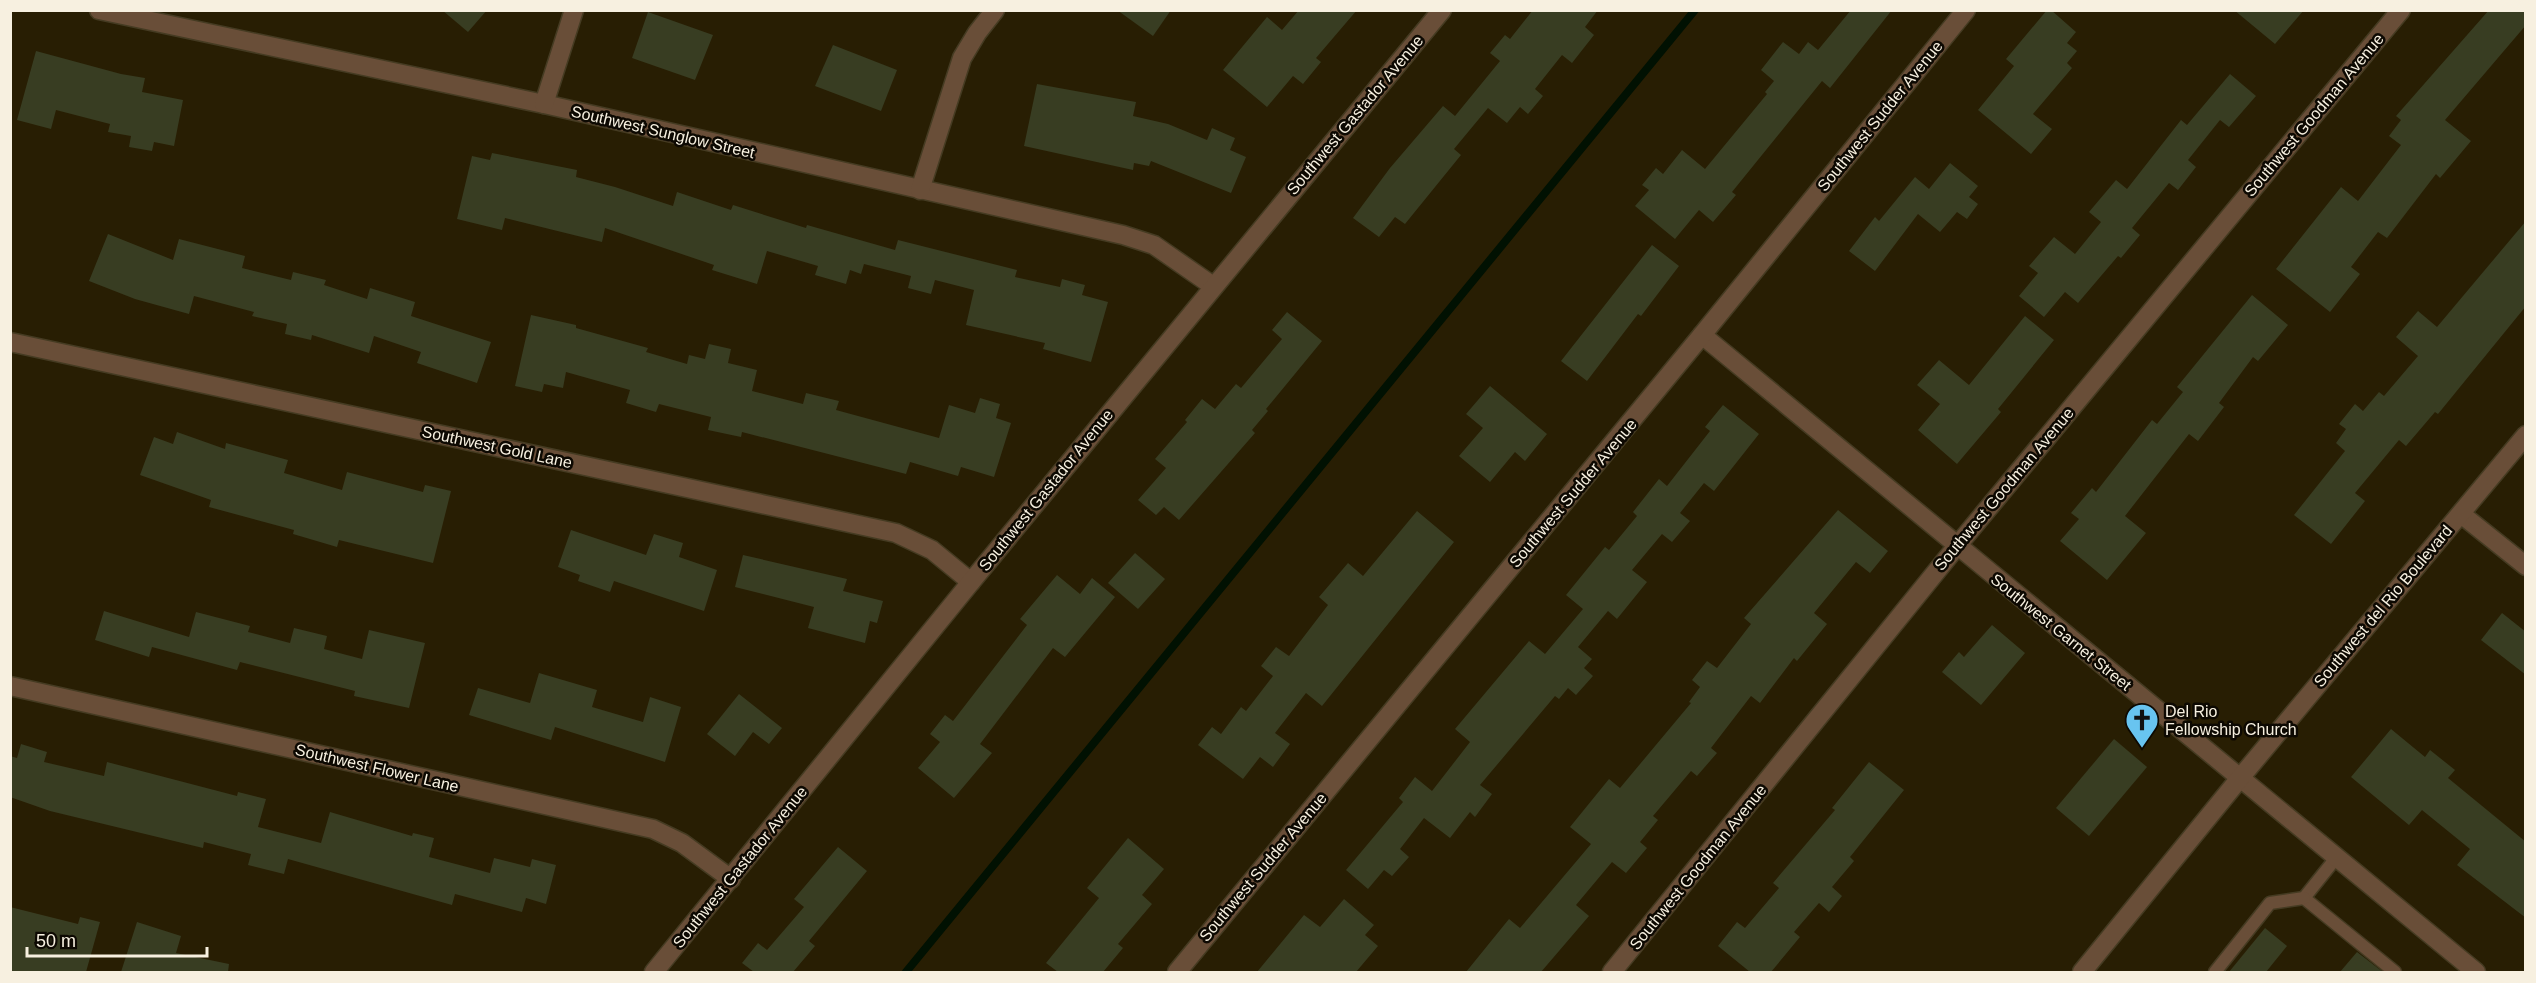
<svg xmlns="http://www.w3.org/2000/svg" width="2536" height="983" font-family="Arial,sans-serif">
	<rect width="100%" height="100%" fill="#281e03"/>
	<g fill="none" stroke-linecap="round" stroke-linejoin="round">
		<polyline stroke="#011102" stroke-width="8" points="906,972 1695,10"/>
	</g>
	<g fill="#383d22">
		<polygon points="442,10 487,10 468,32"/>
		<polygon points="1117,10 1171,10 1153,36"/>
		<polygon points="1299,10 1357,10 1316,58 1321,62 1303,84 1293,76 1267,107 1223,70 1267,17 1282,30"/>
		<polygon points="1533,10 1598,10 1585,27 1594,35 1572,63 1562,55 1535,89 1543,96 1528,114 1520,107 1507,123 1488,108 1454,149 1461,155 1405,224 1395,217 1379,237 1353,218 1390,168 1443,106 1455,116 1500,61 1490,53 1505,35 1510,39"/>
		<polygon points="1851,10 1892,10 1830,88 1822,81 1732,192 1736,195 1713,222 1699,210 1675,239 1635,206 1649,190 1642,185 1656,168 1663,174 1682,150 1705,169 1767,94 1765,92 1774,81 1761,70 1783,42 1799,54 1808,42 1818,50"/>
		<polygon points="2047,10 2051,10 2076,32 2067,43 2077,51 2067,63 2072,68 2033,114 2052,129 2031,154 1978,110 2014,66 2006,59"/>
		<polygon points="2234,10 2304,10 2275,44"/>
		<polygon points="2489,10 2526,10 2526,25 2445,120 2471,141 2440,178 2436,174 2387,238 2378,232 2351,267 2360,274 2330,312 2276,269 2341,187 2358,201 2401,145 2389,136 2401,120 2396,116"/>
		<polygon points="648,12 713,35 695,80 632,58"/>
		<polygon points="833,45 897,70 881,111 815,86"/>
		<polygon points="36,51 121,74 145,78 142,92 183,100 174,146 154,142 152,151 129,147 131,136 108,132 110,124 56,110 51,129 17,120"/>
		<polygon points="2230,74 2256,96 2229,127 2220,120 2188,160 2196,167 2178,190 2169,183 2132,228 2140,235 2121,258 2118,256 2078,303 2065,292 2044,317 2019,296 2038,273 2029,266 2054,237 2075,254 2101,222 2089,212 2116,180 2127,189 2181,120 2187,125"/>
		<polygon points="1037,84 1136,102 1133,116 1168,124 1207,140 1212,128 1235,138 1230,150 1246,157 1231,193 1151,161 1149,166 1134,163 1133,170 1024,146"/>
		<polygon points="492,153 577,170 576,177 615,187 673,206 677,192 731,210 733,205 806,228 807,225 895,250 898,240 1017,270 1015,277 1060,287 1062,279 1085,285 1082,295 1108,302 1091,362 1043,349 1045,343 966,325 974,290 935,280 931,294 908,288 911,276 864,264 861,274 850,270 846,284 815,275 818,266 767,251 757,284 712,270 714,265 605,228 602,242 505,218 502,230 457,219 472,156 490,160"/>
		<polygon points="1950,163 1978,186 1969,197 1978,204 1967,219 1957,212 1940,232 1918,214 1875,271 1849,251 1875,217 1879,221 1915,177 1929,189"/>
		<polygon points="2526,221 2526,306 2438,414 2435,412 2406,446 2399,440 2355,493 2365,501 2331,544 2294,515 2345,451 2336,443 2346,429 2339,424 2355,404 2363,411 2379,392 2384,396 2418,356 2396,337 2418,311 2437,327"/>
		<polygon points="108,234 173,260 179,239 245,256 242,268 291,280 293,272 326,280 324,285 367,299 370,288 415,302 411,316 491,342 477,383 417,363 421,352 374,336 369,353 312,335 311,340 285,334 287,324 252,316 254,312 194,296 189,314 135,299 89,281"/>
		<polygon points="1652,245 1679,266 1641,316 1638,314 1587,381 1561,361"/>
		<polygon points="2252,295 2288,325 2258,361 2253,357 2219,403 2224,407 2198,441 2189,434 2125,516 2146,533 2107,580 2060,541 2079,519 2071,513 2092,488 2096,492 2152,420 2157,424 2183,392 2177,387"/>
		<polygon points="1287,312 1322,341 1266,409 1268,411 1252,430 1255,433 1179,520 1164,507 1156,515 1138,500 1166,468 1155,459 1187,422 1185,420 1202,399 1215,409 1236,384 1241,388 1282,339 1272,330"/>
		<polygon points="531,315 576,325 576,328 648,348 646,352 687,364 689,355 705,359 709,344 731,349 728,363 757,370 752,391 803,404 806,393 839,401 836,410 939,438 949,405 975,413 980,398 1000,404 996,418 1011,423 994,477 961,467 958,476 910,462 906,474 742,432 741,437 708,430 711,417 659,404 656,412 626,403 630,390 566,372 563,388 544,384 542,392 515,386"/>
		<polygon points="2025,316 2054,340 1998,409 2001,412 1957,464 1918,430 1940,404 1917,385 1939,360 1969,385"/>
		<polygon points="1490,386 1547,434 1525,461 1515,452 1490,482 1459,456 1483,428 1466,414"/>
		<polygon points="1723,405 1759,434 1714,491 1704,483 1680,513 1690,521 1672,542 1662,534 1632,570 1647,582 1617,619 1608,611 1578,647 1592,659 1584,668 1593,676 1576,695 1568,688 1559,699 1555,696 1480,785 1492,794 1475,817 1470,812 1450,838 1424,818 1400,849 1409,857 1392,876 1384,870 1368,889 1346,870 1403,802 1399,798 1415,777 1432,791 1470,742 1455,729 1529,641 1545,654 1583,609 1566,595 1605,547 1609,550 1637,516 1633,512 1659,479 1667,486 1710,431 1705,427"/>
		<polygon points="177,432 225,449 226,443 288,460 284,473 342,490 347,472 423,492 425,485 451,491 433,563 339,540 337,547 293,534 294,530 209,507 211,500 140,475 154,437 173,444"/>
		<polygon points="1838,510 1888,551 1870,573 1856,562 1814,613 1827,624 1797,661 1794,658 1760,703 1751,696 1711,748 1717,753 1697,776 1691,771 1653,816 1658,820 1640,842 1647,848 1626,873 1612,862 1576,905 1589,916 1541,972 1466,972 1509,919 1520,928 1591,844 1570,827 1609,779 1620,788 1691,703 1689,702 1700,687 1692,680 1707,661 1717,668 1751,624 1744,618"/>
		<polygon points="1417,511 1454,542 1322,706 1306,693 1275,733 1290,744 1273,767 1260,757 1243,779 1198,745 1212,727 1221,734 1241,707 1246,711 1273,676 1261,666 1276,647 1289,656 1328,605 1319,597 1348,563 1363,576"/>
		<polygon points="571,530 646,555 654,534 683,543 679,557 717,570 704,611 614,581 610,592 578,581 580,575 558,567"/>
		<polygon points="1135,553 1165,579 1138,609 1108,583"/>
		<polygon points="743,555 847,579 843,591 883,601 877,623 870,621 865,643 808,628 814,607 735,587"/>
		<polygon points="1057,575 1080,594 1092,578 1115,597 1065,657 1053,648 980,744 992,753 954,798 918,768 940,742 930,734 945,715 953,721 1027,625 1020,619"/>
		<polygon points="104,611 189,637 196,612 250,626 248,632 290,643 294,628 327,636 324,649 362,659 369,630 425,643 409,708 354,696 355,691 240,662 237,670 152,647 149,657 95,640"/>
		<polygon points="2502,613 2526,632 2526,675 2481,640"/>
		<polygon points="1992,625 2025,653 1981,705 1942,672 1959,652 1964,657"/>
		<polygon points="539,673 597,690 592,707 643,722 650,697 681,707 665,762 555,727 551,740 469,715 478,688 530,703"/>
		<polygon points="739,694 782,728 769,744 753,732 735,756 707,734"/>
		<polygon points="2391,729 2425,757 2430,750 2455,770 2448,778 2526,842 2526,918 2457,865 2470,849 2422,810 2409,825 2351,777"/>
		<polygon points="2114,739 2147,767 2089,836 2056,808"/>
		<polygon points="21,744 47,752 44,762 104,776 107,762 237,796 238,792 266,799 258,827 321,843 330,812 412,836 413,833 434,838 429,857 490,873 494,858 530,867 532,859 556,865 546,904 526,898 522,912 455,894 452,905 288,859 284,874 248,865 251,854 204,842 203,848 50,811 10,797 10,756 17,758"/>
		<polygon points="1869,762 1904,790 1850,857 1854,861 1832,887 1842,896 1829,912 1819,903 1794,932 1800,937 1771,972 1750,972 1718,946 1737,922 1745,928 1779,888 1773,883 1835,810 1832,808"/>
		<polygon points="1128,838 1164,869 1142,895 1152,904 1118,944 1123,948 1103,972 1058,972 1046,963 1099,898 1087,888"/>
		<polygon points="838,847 867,871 809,941 815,946 793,972 754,972 742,963 758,943 767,950 804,907 794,899"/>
		<polygon points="1344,899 1374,925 1365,935 1378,946 1356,972 1257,972 1304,915 1320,927"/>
		<polygon points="10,907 78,924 80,917 100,922 86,972 10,972"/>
		<polygon points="137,922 181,936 176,953 229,964 228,972 121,972"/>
		<polygon points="2265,928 2287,946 2266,972 2229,972"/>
		<polygon points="2357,952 2383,972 2340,972"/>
	</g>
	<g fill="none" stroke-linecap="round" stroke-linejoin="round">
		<g stroke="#453b22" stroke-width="15">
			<g id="service">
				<polyline points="2336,858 2304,898 2395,972"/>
				<polyline points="2215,972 2270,903 2304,898"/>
			</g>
		</g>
		<g stroke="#453b22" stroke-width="21">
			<g id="minor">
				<polyline points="99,10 544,104 1123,235 1154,245 1213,286"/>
				<polyline points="544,104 574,10"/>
				<polyline points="920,190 962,58 977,33 995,10"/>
				<polyline points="1702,335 2476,972"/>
				<polyline points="10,342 896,533 932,550 971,582"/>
				<polyline points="2461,514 2526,566"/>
				<polyline points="10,686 653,829 682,843 731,879"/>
				<polyline points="654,972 971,582 1442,10"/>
				<polyline points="1177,972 1702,335 1966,10"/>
				<polyline points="1612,972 1957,546 2401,10"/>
			</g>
		</g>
		<g stroke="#453b22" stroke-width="21">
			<polyline id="tertiary" points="2082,972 2240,778 2526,435"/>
		</g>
		<use href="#service" stroke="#694e38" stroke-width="12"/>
		<use href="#minor" stroke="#694e38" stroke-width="18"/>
		<use href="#tertiary" stroke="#694e38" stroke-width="18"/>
	</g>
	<defs>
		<g id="church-pin" transform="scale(1.725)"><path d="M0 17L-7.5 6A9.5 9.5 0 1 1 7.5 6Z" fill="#68c4f0" stroke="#0d0902"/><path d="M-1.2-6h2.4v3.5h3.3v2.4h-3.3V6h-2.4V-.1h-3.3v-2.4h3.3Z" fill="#111"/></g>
	</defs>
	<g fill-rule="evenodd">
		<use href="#church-pin" x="2142" y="720"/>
	</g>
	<g text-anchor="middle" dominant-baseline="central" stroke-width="5" stroke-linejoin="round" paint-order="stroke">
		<g font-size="16" fill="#f7f0e0" stroke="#0d0902">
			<text transform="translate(1355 115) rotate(-50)">Southwest Gastador Avenue</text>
			<text transform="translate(2314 115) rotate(-50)">Southwest Goodman Avenue</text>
			<text transform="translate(1880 116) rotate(-51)">Southwest Sudder Avenue</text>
			<text transform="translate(663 132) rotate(13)">Southwest Sunglow Street</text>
			<text transform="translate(497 447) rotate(12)">Southwest Gold Lane</text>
			<text transform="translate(2004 489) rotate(-50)">Southwest Goodman Avenue</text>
			<text transform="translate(1046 490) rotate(-51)">Southwest Gastador Avenue</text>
			<text transform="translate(1573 493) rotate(-50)">Southwest Sudder Avenue</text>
			<text transform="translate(2383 606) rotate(-50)">Southwest del Rio Boulevard</text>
			<text transform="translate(2061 632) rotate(39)">Southwest Garnet Street</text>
			<text transform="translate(377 768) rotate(13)">Southwest Flower Lane</text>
			<text transform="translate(740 867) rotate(-51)">Southwest Gastador Avenue</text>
			<text transform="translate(1263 867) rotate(-50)">Southwest Sudder Avenue</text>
			<text transform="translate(1698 867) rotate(-51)">Southwest Goodman Avenue</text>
		</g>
		<g font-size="16" fill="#f7f0e0" stroke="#0d0902" text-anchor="start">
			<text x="2165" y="711">Del Rio<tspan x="2165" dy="18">Fellowship Church</tspan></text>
		</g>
	</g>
	<rect width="2536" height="983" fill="none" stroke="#f7f0e0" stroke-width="24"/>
	<path d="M27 947v9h180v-9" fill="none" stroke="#f7f0e0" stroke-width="3"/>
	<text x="36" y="947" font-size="18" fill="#f7f0e0" stroke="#0d0902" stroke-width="4.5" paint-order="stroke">50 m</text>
</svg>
